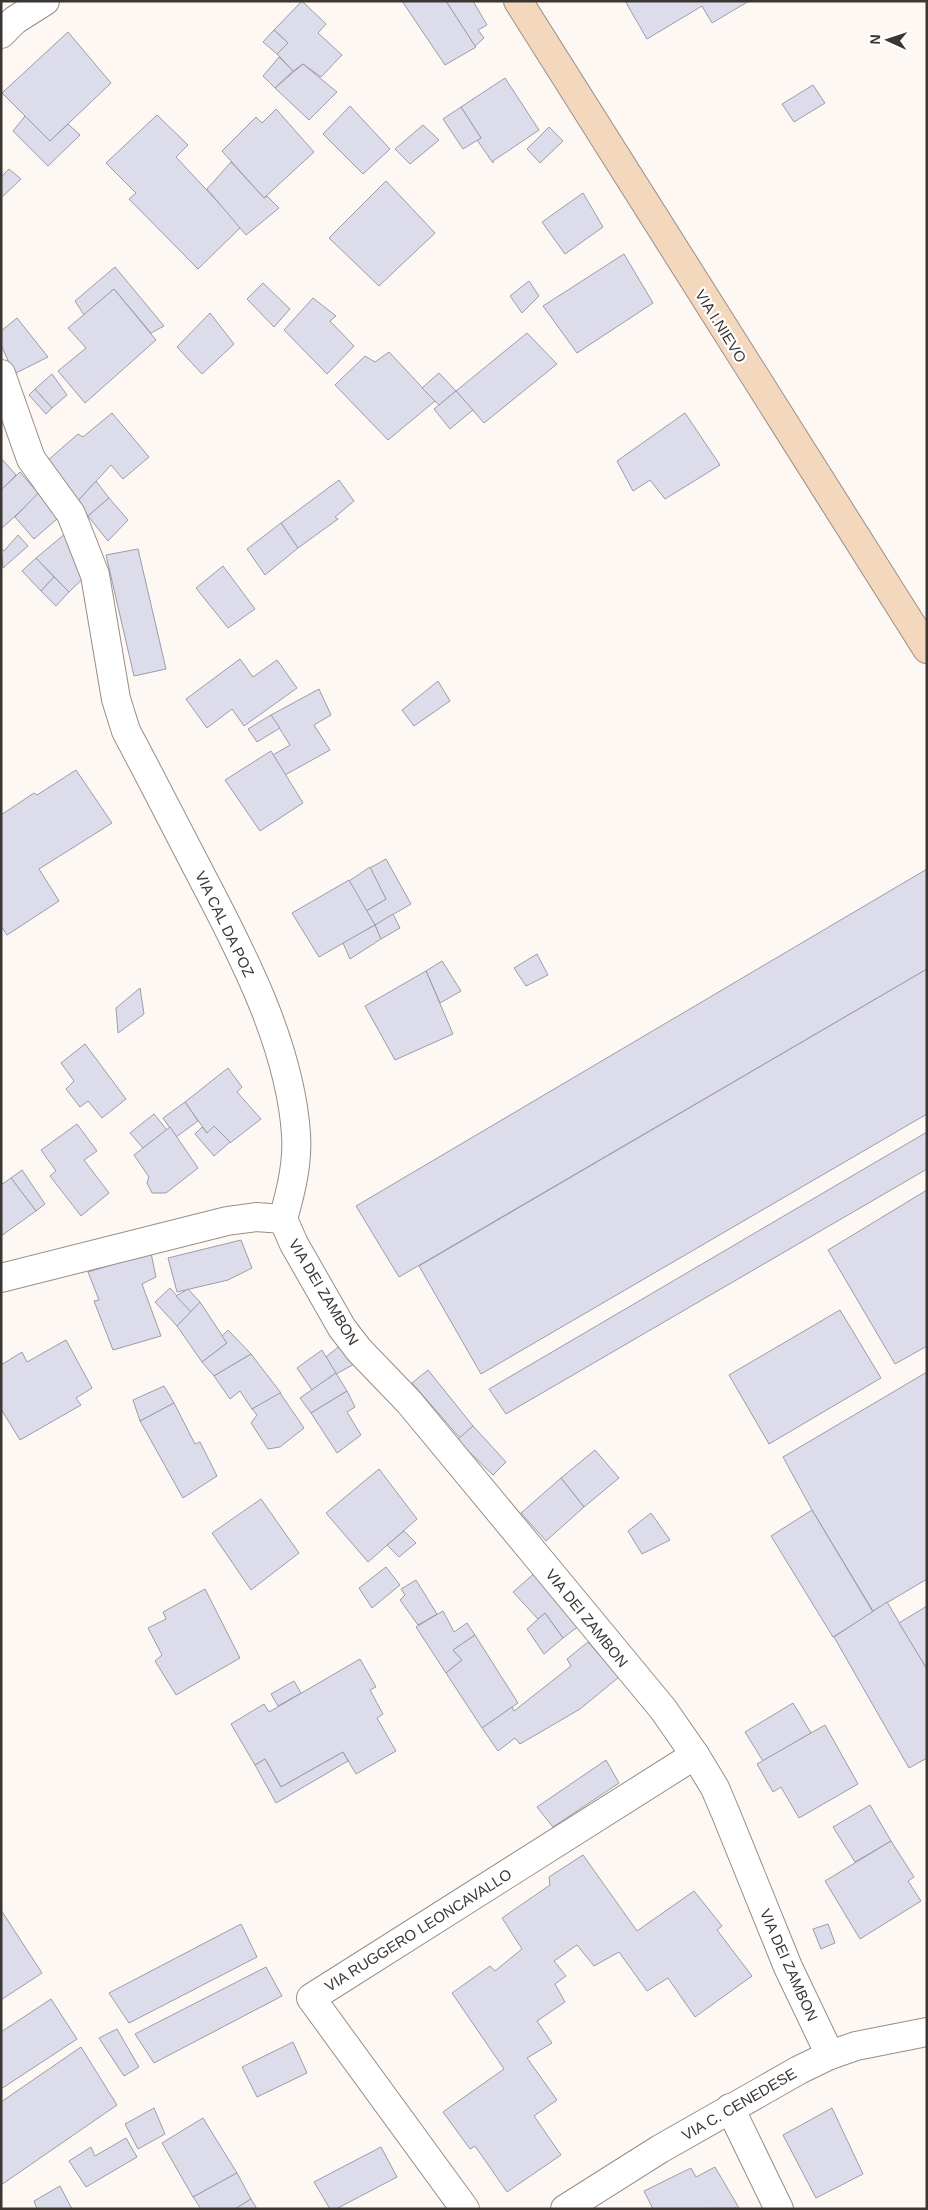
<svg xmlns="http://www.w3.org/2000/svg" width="928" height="2210" font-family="Arial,sans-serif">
	<rect width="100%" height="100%" fill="#fdf8f4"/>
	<g fill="#dddcea" stroke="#9d9ca9">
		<polygon points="302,1 326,24 318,33 342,55 321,77 303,64 293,71 277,54 288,43 274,30"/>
		<polygon points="402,1 446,1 476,47 445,65"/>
		<polygon points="446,1 473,1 487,25 478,30 484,38 475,46"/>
		<polygon points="625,1 749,1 712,23 702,6 647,39"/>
		<polygon points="274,30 288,43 277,54 263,42"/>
		<polygon points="68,32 111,83 50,141 2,93"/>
		<polygon points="279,57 293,71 275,88 263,76"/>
		<polygon points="303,64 337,92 309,120 275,88"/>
		<polygon points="505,78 539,130 493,161 493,163 477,140 481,138 461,107"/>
		<polygon points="813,85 825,103 794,122 782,104"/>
		<polygon points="350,106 390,149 363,174 323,134"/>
		<polygon points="461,107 481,138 463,149 443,119"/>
		<polygon points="276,109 314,152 264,198 222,151 256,117 262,123"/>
		<polygon points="157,115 188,145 176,157 241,227 198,269 129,199 136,193 106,163"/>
		<polygon points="25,116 50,141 68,124 80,135 48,166 13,131"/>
		<polygon points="423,125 439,140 410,164 395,149"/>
		<polygon points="549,127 563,141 540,163 527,149"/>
		<polygon points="231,162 264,198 267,196 279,208 246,235 207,189"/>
		<polygon points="9,169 21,179 1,198 1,177"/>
		<polygon points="386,181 435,233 379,286 329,238"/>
		<polygon points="583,193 603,227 565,254 542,222"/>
		<polygon points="624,254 653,303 577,353 543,306"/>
		<polygon points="115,267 164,326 151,333 114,289 84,315 75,301"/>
		<polygon points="529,281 539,296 522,313 510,296"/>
		<polygon points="263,283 290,309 274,327 247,299"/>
		<polygon points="114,289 156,340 85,403 58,371 86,348 68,328"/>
		<polygon points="313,298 336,316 330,321 354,346 327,374 284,330"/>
		<polygon points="210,313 234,344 202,374 177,347"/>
		<polygon points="17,318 48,357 14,374 1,345 1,331"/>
		<polygon points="527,333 557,364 484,423 456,391"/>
		<polygon points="389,352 435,401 388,440 335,385 365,356 375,362"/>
		<polygon points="439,373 456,391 439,405 422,388"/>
		<polygon points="52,374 67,395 52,408 35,389"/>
		<polygon points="35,389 52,408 46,414 29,395"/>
		<polygon points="456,391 473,410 450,429 434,409"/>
		<polygon points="112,413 149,457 123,479 111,465 78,501 47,461 78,434 83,437"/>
		<polygon points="685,413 720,465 665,499 650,480 633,491 617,461"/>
		<polygon points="1,458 16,475 1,490"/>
		<polygon points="20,472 39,494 1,529 1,490"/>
		<polygon points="339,480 354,501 335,517 338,519 298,548 281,523"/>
		<polygon points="96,481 109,498 88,516 78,501"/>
		<polygon points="44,487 65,512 34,539 15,517"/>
		<polygon points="109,498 128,520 108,541 88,516"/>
		<polygon points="281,523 298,548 265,575 247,549"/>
		<polygon points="66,533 91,571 69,592 36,558"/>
		<polygon points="18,535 28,546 3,568 1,548 4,551"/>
		<polygon points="138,549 166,669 134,676 106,555"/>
		<polygon points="36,558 54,577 41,591 22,571"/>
		<polygon points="223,566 255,609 228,628 196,588"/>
		<polygon points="54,577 69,592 56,606 41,591"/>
		<polygon points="240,659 253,677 277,660 297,688 244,726 232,709 207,728 186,699"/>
		<polygon points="438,681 450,701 414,726 402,710"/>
		<polygon points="319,689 331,715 314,725 330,750 285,775 273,755 290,745 271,715"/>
		<polygon points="271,715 280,728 257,742 248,729"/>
		<polygon points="271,751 303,803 260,831 225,780"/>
		<polygon points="76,770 112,823 39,869 59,901 7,935 1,926 1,815 34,793 37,795"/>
		<polygon points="386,859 411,904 375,925 366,911 386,899 370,868"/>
		<polygon points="370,867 386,899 366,911 349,881"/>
		<polygon points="927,869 927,969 399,1277 356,1206"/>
		<polygon points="349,880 375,925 319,957 292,913"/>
		<polygon points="393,914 400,928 381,939 375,925"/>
		<polygon points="375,925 381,939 350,959 343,943"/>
		<polygon points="537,954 548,975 526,986 514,968"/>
		<polygon points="442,961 461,991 440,1003 426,971"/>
		<polygon points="927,969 927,1114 481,1374 419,1266"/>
		<polygon points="426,971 453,1034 395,1060 365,1006"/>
		<polygon points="140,988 144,1014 118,1033 116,1008"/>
		<polygon points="85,1044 126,1099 102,1118 88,1101 80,1107 66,1089 74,1081 61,1063"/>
		<polygon points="228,1068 242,1087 237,1092 261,1119 230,1143 214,1126 207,1133 185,1102"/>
		<polygon points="185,1102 198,1121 176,1137 163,1118"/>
		<polygon points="154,1114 167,1130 143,1148 130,1133"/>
		<polygon points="77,1124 97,1151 84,1160 109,1193 81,1216 50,1176 56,1171 41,1150"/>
		<polygon points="214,1126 230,1142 214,1156 195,1134 202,1127 207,1133"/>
		<polygon points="170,1127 198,1168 166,1193 152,1193 147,1183 149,1177 134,1155"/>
		<polygon points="927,1132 927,1169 506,1414 489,1389"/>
		<polygon points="22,1170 45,1204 36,1211 11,1178"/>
		<polygon points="11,1178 36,1211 1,1236 1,1185"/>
		<polygon points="927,1190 927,1346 895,1364 828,1250"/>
		<polygon points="241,1240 252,1268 228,1280 177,1292 168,1258"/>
		<polygon points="151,1253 156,1277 142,1284 161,1336 113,1350 94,1301 99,1300 88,1272"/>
		<polygon points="170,1288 191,1312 177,1326 155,1302"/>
		<polygon points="188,1289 200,1302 191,1312 176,1296"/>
		<polygon points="200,1302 227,1343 202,1362 177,1326"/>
		<polygon points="840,1310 881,1378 769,1444 729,1375"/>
		<polygon points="228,1330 251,1354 214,1376 202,1362 227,1343 222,1336"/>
		<polygon points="66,1340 92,1388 76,1398 81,1405 20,1440 1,1409 1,1365 22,1352 27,1362"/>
		<polygon points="343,1343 358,1362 336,1374 326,1357"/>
		<polygon points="322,1350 336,1373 312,1390 297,1368"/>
		<polygon points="251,1354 281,1393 252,1409 240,1391 230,1399 214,1376"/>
		<polygon points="428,1370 473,1426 460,1438 412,1383"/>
		<polygon points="927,1372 927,1579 873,1611 812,1510 783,1457"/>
		<polygon points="336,1373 347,1391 311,1413 300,1398"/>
		<polygon points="164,1386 174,1403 140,1421 133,1400"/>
		<polygon points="347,1391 355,1407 347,1412 361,1435 337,1453 311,1413"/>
		<polygon points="280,1393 304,1428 280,1447 268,1449 251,1423 257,1415 252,1409"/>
		<polygon points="174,1403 195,1444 200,1442 217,1476 183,1498 140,1421"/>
		<polygon points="473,1426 506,1462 493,1475 457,1440"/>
		<polygon points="595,1450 619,1478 584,1507 561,1478"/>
		<polygon points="379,1469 417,1519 368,1562 326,1513"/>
		<polygon points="561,1478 584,1507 546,1541 521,1513"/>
		<polygon points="261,1499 299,1553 251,1590 212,1533"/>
		<polygon points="812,1510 873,1612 833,1637 771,1536"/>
		<polygon points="651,1513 670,1540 642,1554 628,1531"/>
		<polygon points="404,1531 416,1543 399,1557 387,1545"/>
		<polygon points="386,1567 400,1585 372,1608 359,1588"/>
		<polygon points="536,1572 580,1625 563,1638 545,1613 538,1619 513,1592"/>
		<polygon points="416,1580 437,1614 418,1625 400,1600 405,1595 401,1589"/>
		<polygon points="205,1589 240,1658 176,1695 155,1661 162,1655 148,1628 166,1619 163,1612"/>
		<polygon points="887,1602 927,1669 927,1758 909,1768 834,1637"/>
		<polygon points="927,1606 927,1669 899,1623"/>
		<polygon points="443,1611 454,1632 467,1623 475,1635 453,1650 462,1660 446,1673 416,1627"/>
		<polygon points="545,1613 563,1638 544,1654 527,1629"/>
		<polygon points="475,1635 518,1703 482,1728 446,1673 462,1660 453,1650"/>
		<polygon points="588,1642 619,1677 580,1709 520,1744 515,1738 498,1751 482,1728 512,1707 514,1711 571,1666 567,1659"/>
		<polygon points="360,1659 376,1687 370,1690 383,1714 377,1718 396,1751 356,1774 343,1752 281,1787 265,1759 255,1765 231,1724 264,1704 269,1712"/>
		<polygon points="294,1681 301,1693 278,1706 271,1694"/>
		<polygon points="793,1703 811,1733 763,1761 745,1732"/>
		<polygon points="825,1725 858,1784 799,1818 781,1787 773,1792 757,1764"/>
		<polygon points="343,1752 348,1761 276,1803 255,1765 265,1759 281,1787"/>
		<polygon points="606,1760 619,1783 553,1827 537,1807"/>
		<polygon points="870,1805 891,1841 855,1862 833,1827"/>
		<polygon points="891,1841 914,1877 908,1881 921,1901 860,1939 825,1881"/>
		<polygon points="583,1855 637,1931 694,1891 722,1926 717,1930 752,1976 695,2017 668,1978 647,1991 619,1952 594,1966 577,1945 554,1961 566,1976 555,1984 565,2002 537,2021 552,2043 527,2058 557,2100 534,2116 561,2155 507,2192 475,2146 470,2149 443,2112 504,2069 452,1993 490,1966 495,1971 522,1949 502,1918 550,1885 549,1877"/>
		<polygon points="1,1910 42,1973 1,2000"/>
		<polygon points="241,1924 257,1957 129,2023 109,1993"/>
		<polygon points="828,1924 835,1943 821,1949 813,1929"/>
		<polygon points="266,1967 282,1996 154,2063 135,2034"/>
		<polygon points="51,1999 77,2039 1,2089 1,2032"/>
		<polygon points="117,2029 139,2067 124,2076 99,2038"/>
		<polygon points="293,2042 307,2073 257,2097 242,2067"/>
		<polygon points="81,2047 117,2105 1,2185 1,2102"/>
		<polygon points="154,2108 165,2134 138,2149 125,2124"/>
		<polygon points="832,2108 863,2174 816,2198 783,2135"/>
		<polygon points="203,2118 237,2173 193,2197 162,2143"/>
		<polygon points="126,2138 137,2157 86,2187 69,2161 91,2147 95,2156"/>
		<polygon points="381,2147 397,2177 336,2209 330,2209 314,2182"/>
		<polygon points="715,2167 739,2208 653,2209 644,2191 691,2168 696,2177"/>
		<polygon points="237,2173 251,2199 235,2209 201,2209 193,2197"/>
		<polygon points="60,2186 72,2209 37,2209 34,2201"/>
		<polygon points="251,2199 257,2209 235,2209"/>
	</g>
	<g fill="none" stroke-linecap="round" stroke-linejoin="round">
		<g stroke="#9a8d86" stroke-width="30">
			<g id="street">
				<polyline points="1,34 15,20 45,1"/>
				<path d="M1,374L31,459L71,514L95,575L116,699L126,731C152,780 177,829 203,879C243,955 290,1046 296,1134C298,1163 291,1191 283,1219L256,1217L227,1221L1,1278"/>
				<polyline points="283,1219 294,1244 342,1328 359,1350 409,1402 534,1553 663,1709 695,1755 715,1788 726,1814 788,1967 830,2055"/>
				<polyline points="730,2108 779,2209"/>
				<polyline points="465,2209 311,1998 695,1755"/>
				<polyline points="565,2209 660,2149 799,2070 830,2055 856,2046 927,2032"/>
			</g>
		</g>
		<g stroke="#9a8d86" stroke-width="30">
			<polyline id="secondary" points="518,1 927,649"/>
		</g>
		<use href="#street" stroke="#fff" stroke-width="28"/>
		<use href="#secondary" stroke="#f3d8be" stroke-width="28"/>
	</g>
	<g text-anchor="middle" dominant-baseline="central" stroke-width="4.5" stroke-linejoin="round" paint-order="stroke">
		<g font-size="15" fill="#3b3632" stroke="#fff">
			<text transform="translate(721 326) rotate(58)">VIA I.NIEVO</text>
			<text transform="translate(225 924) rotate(64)">VIA CAL DA POZ</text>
			<text transform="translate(324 1292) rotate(59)">VIA DEI ZAMBON</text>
			<text transform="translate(587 1618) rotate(51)">VIA DEI ZAMBON</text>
			<text transform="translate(418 1930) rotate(-32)">VIA RUGGERO LEONCAVALLO</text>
			<text transform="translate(789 1965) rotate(66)">VIA DEI ZAMBON</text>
			<text transform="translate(739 2104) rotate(-30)">VIA C. CENEDESE</text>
		</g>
	</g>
	<rect width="928" height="2210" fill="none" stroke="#3b3632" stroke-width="5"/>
	<g transform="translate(888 40) rotate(273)" stroke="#ffffff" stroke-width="4" paint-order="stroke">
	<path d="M0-4L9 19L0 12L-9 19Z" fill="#3b3632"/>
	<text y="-8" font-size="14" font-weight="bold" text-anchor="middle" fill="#3b3632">N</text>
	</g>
</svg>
